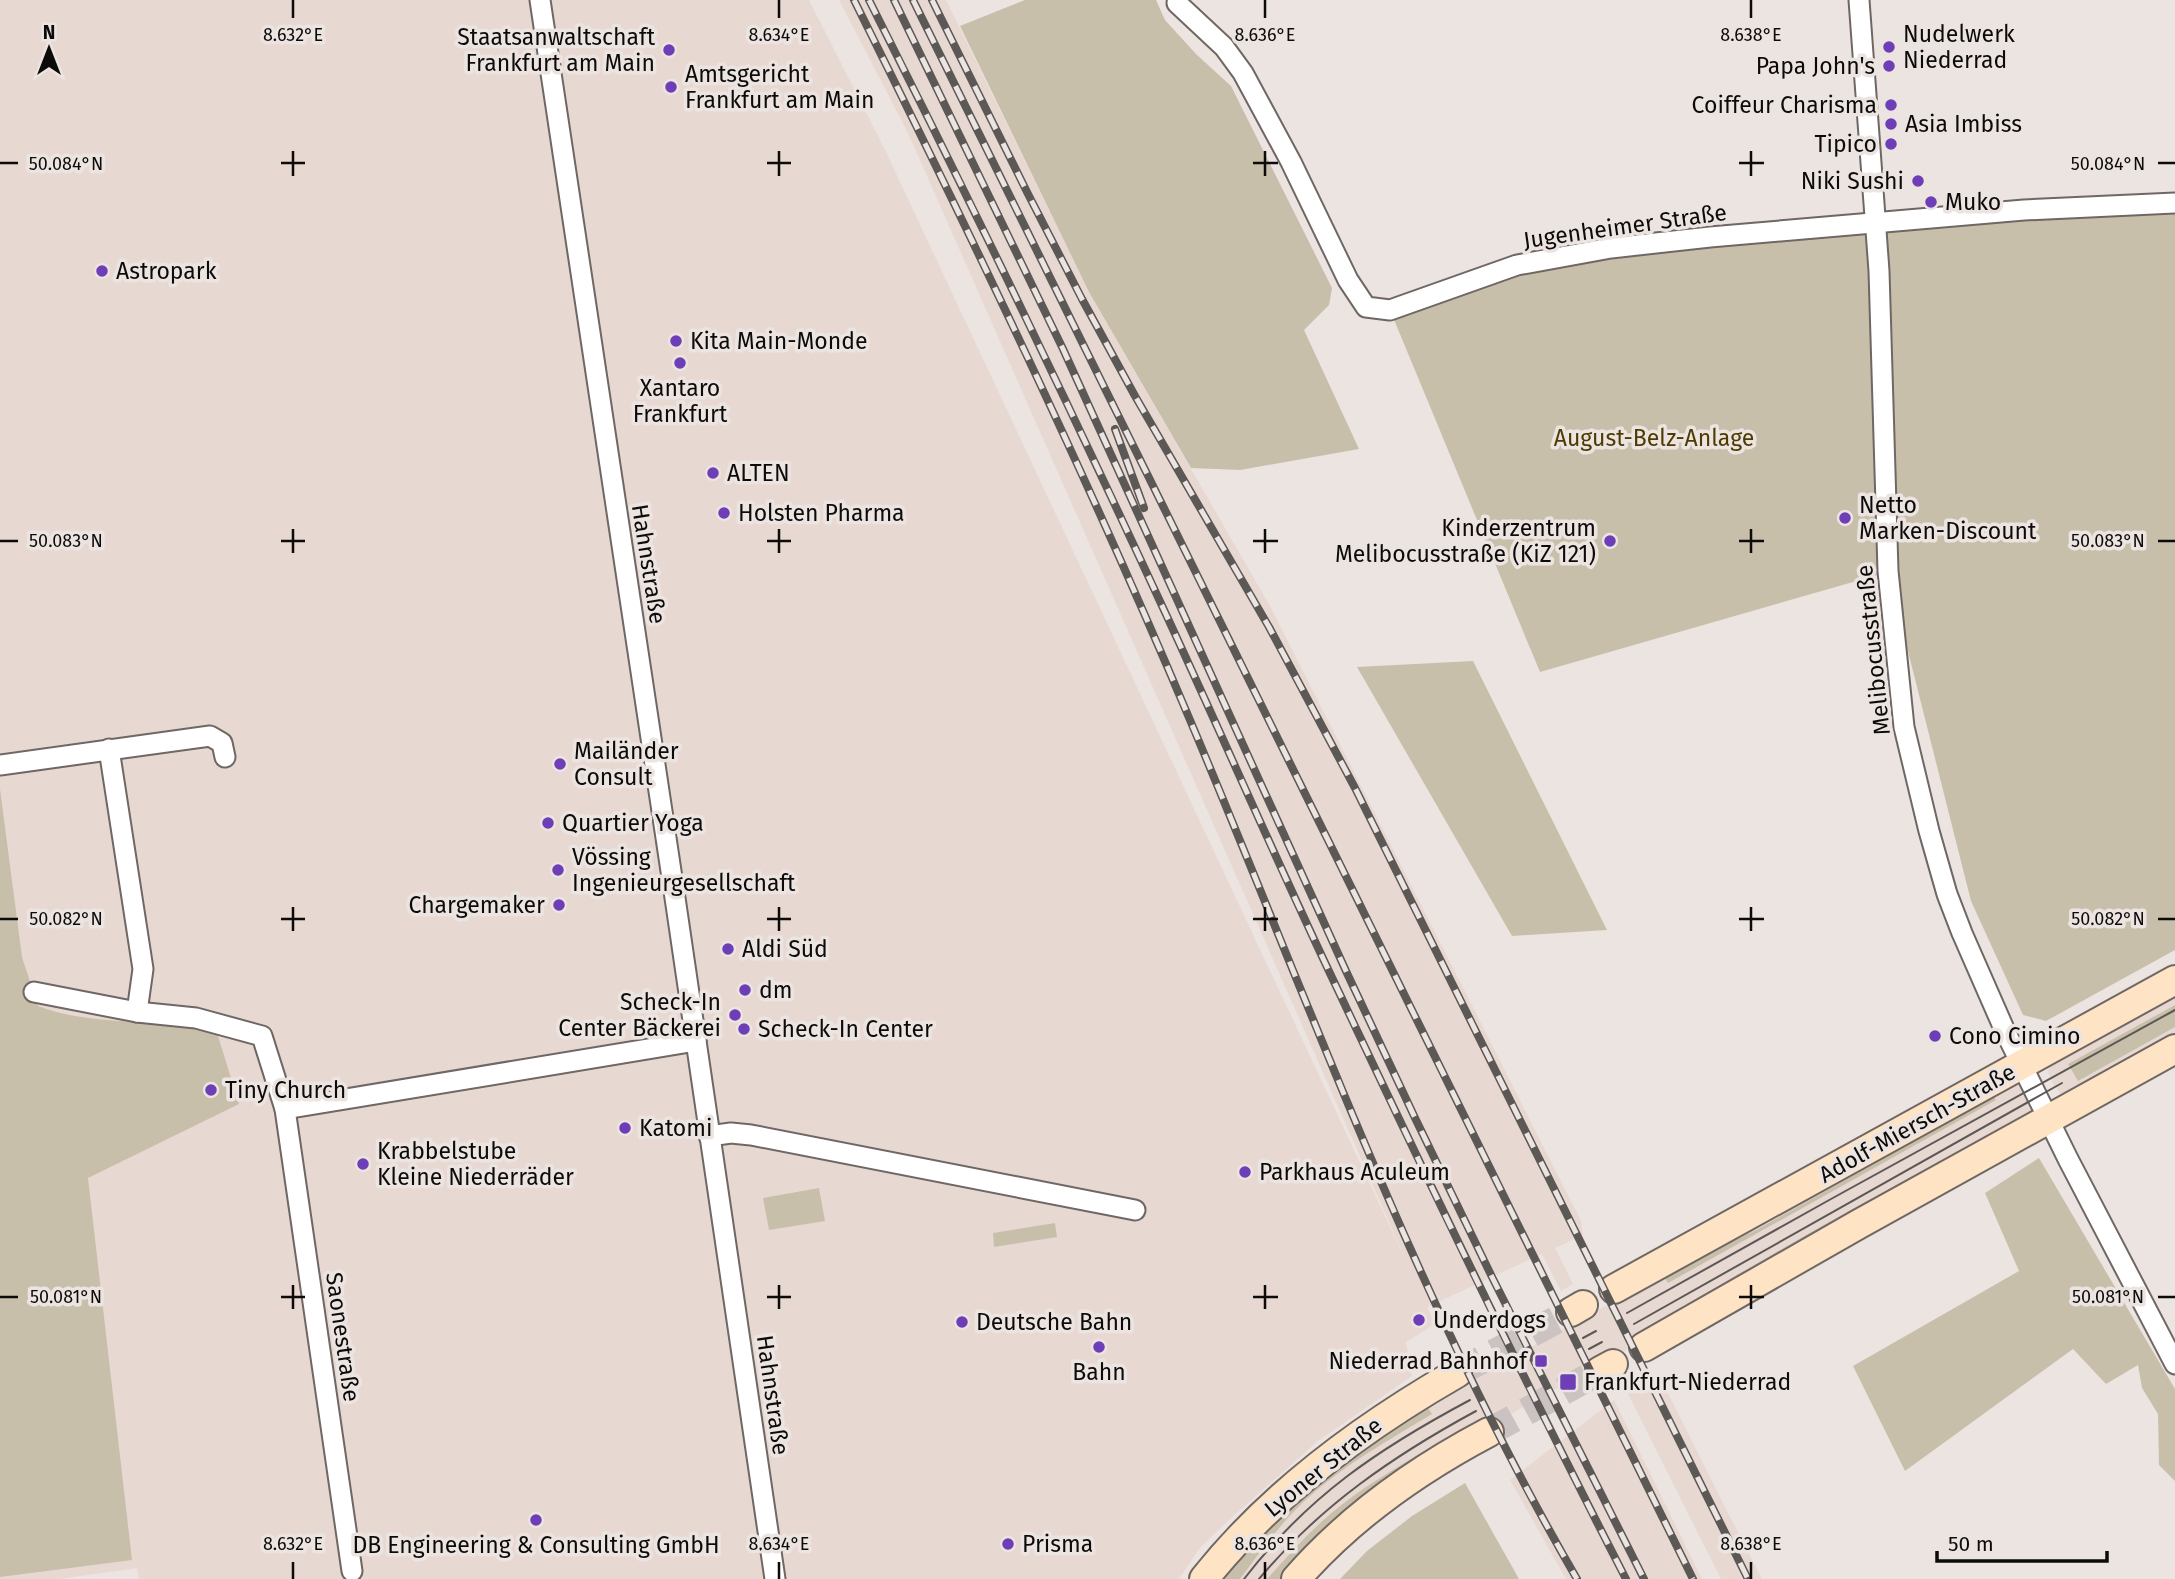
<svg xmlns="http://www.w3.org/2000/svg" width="2175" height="1579" font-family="'Fira Sans',sans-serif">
	<rect width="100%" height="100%" fill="#ece4e1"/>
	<g fill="#e8d8d2">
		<polygon points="0,0 809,0 885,150 1408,1265 908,133 839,0 946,0 1089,292 1270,606 1581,1221 1583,1235 1555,1248 1573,1284 1561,1291 1542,1254 1427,1307 1435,1324 1406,1342 1412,1376 1318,1441 1230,1519 1199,1549 1179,1579 139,1579 137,1568 59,1579 0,1579"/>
		<polygon points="2175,994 2175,1037 2066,1095 2060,1093 2053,1084 2048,1072 2050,1063"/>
		<polygon points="2022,1078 2038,1111 1692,1313 1466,1439 1283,1579 1222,1579 1270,1527 1323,1479 1426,1405 1663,1274 1756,1230 1885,1159 1994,1097"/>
		<polygon points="1659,1375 1727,1511 1762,1579 1721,1579 1627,1392"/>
		<polygon points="1614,1400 1702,1579 1566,1579 1510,1480"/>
	</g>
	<g fill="#c8bfab">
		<polygon points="1025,0 1156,0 1165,20 1196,54 1231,86 1332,288 1329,305 1304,330 1359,449 1240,470 1191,468 1089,292 960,26"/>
		<polygon points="2175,213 2175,950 2046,1021 2023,1015 1971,901 1888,572 1540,672 1390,310 1611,248 1875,224"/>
		<polygon points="1473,661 1607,930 1512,936 1357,667"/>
		<path d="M0,789L22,957L38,1006C87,1025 161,1022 214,1023L239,1104L88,1178L132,1560L0,1577Z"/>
		<polygon points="2175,1005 2175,1027 2078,1081 2068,1064"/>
		<polygon points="1994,1097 1996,1100 1668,1283 1663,1275 1756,1230"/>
		<polygon points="2005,1125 2006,1127 1692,1313 1687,1304 1811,1232"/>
		<polygon points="2039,1158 2175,1389 2175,1481 2159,1465 2158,1414 2142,1388 2138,1365 2106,1384 2073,1349 1905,1471 1853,1366 2019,1271 1985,1193"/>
		<polygon points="819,1188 825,1221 769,1230 763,1198"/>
		<polygon points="1055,1223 1057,1237 994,1247 993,1233"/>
		<path d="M1426,1405L1432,1414C1381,1445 1327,1474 1287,1519C1270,1538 1255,1559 1240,1579H1222L1270,1527L1323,1479Z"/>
		<path d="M1447,1438L1452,1446L1283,1579H1267C1287,1557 1306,1535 1328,1516C1364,1485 1406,1462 1447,1438Z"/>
		<polygon points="1465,1483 1519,1579 1340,1579 1367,1551 1412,1516"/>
	</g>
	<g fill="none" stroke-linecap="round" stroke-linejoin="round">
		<g stroke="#cbc3c1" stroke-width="28" stroke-dasharray="28 14" stroke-linecap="butt">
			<polyline points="1457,1373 1571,1312"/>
			<polyline points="1489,1432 1600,1371"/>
		</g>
		<g stroke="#6e6764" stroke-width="23">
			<g id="street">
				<polyline points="540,0 674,891 775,1579"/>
				<polyline points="1859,0 1879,271 1888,571 1904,727 1929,831 1947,894 1962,933 2005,1031 2068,1159 2175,1364"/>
				<polyline points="1177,3 1224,47 1243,73 1291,162 1348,280 1366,307 1390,310 1517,265 1611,248 1710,237 2024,210 2175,203"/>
				<polyline points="109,749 143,969 137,1012"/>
				<polyline points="0,765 210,736 222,743 225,757"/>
				<polyline points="34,992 137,1012 196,1018 262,1036 285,1109 696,1041"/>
				<polyline points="285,1109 352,1571"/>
				<polyline points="709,1136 731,1133 751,1135 1135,1210"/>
			</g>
		</g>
		<g stroke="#6e6764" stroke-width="32">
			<g id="secondary">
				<polyline points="1614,1289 2175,980"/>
				<polyline points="1571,1312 1583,1305"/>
				<polyline points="1644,1347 1859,1224 2175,1049"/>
				<polyline points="1600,1371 1613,1364"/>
				<path d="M1204,1579C1272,1493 1363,1427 1457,1373"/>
				<path d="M1296,1579C1350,1517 1417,1470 1489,1432"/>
			</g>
		</g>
		<use href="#street" stroke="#fff" stroke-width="19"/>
		<use href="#secondary" stroke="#fee4c4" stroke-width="28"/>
		<g stroke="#5c5856" stroke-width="2">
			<polyline points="1627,1313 1831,1199 2175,1010"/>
			<polyline points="1634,1324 2062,1083"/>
			<polyline points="1583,1338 1596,1331"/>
			<polyline points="1589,1349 1602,1342"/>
			<path d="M1244,1579C1308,1496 1378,1449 1470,1400"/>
			<path d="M1259,1579C1320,1506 1393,1456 1476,1411"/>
		</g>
		<g stroke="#5c5856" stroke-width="8">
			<g id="rail">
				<path d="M854,0C972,237 1087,476 1190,720C1312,1009 1419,1307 1577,1579"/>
				<path d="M869,0C971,202 1069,405 1164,610C1222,735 1277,862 1336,986C1430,1185 1525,1383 1626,1579"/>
				<polyline points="894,0 1063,349 1346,971 1416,1120 1492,1277 1644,1579"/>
				<polyline points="913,0 1693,1579"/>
				<polyline points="932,0 1028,194 1082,299 1135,396 1269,627 1355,788 1748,1579"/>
				<polyline points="1115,429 1144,508"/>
			</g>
		</g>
		<use href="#rail" stroke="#ece4e1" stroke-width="5" stroke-dasharray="16" stroke-linecap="butt"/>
	</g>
	<path fill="none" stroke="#0d0b0a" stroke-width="2.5" d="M293,0V18M779,0V18M1265,0V18M1751,0V18M293,151V176M779,151V176M1265,151V176M1751,151V176M0,163H18M281,163H305M767,163H791M1253,163H1278M1739,163H1764M2158,163H2175M293,529V553M779,529V553M1265,529V553M1751,529V553M0,541H18M281,541H305M767,541H791M1253,541H1278M1739,541H1764M2158,541H2175M293,907V931M779,907V931M1265,907V931M1751,907V931M0,919H18M281,919H305M767,919H791M1253,919H1278M1739,919H1764M2158,919H2175M293,1285V1309M779,1285V1309M1265,1285V1309M1751,1285V1309M0,1297H18M281,1297H305M767,1297H791M1253,1297H1278M1739,1297H1764M2158,1297H2175M293,1562V1579M779,1562V1579M1265,1562V1579M1751,1562V1579"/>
	<g fill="#6d3eb6" stroke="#ece4e1" stroke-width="2.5">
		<circle cx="1889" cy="47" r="7"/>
		<circle cx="669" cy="50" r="7"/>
		<circle cx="1889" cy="66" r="7"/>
		<circle cx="671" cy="87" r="7"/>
		<circle cx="1891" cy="105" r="7"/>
		<circle cx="1891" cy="124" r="7"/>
		<circle cx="1891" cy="144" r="7"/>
		<circle cx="1918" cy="181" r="7"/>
		<circle cx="1931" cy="202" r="7"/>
		<circle cx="102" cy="271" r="7"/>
		<circle cx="676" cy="341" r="7"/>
		<circle cx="680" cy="363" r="7"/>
		<circle cx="713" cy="473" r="7"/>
		<circle cx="724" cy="513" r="7"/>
		<circle cx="1845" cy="518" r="7"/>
		<circle cx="1610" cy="541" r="7"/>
		<circle cx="560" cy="764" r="7"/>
		<circle cx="548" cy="823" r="7"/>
		<circle cx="558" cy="870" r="7"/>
		<circle cx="559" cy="905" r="7"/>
		<circle cx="728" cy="949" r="7"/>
		<circle cx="745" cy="990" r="7"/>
		<circle cx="735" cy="1015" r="7"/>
		<circle cx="744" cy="1029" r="7"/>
		<circle cx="1935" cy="1036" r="7"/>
		<circle cx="211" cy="1090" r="7"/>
		<circle cx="625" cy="1128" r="7"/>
		<circle cx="363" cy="1164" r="7"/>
		<circle cx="1245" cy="1172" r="7"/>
		<circle cx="1419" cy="1320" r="7"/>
		<circle cx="962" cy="1322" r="7"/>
		<circle cx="1099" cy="1347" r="7"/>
		<rect x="1534" y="1354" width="14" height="14" rx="3.5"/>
		<rect x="1559" y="1373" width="18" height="18" rx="3.5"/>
		<circle cx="536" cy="1520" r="7"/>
		<circle cx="1008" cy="1544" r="7"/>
	</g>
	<g text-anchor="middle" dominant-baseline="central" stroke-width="7" stroke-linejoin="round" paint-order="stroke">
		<g font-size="23" fill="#0d0b0a" stroke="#ece4e1" text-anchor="start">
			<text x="1903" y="34">Nudelwerk<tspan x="1903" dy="26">Niederrad</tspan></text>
			<text x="655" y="37" text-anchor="end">Staatsanwaltschaft<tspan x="655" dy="26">Frankfurt am Main</tspan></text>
			<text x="1875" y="66" text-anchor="end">Papa John's</text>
			<text x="685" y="74">Amtsgericht<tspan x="685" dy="26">Frankfurt am Main</tspan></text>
			<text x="1877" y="105" text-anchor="end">Coiffeur Charisma</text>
			<text x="1905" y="124">Asia Imbiss</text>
			<text x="1877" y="144" text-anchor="end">Tipico</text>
			<text x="1904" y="181" text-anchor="end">Niki Sushi</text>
			<text x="1945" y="202">Muko</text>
			<text x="116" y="271">Astropark</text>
			<text x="690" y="341">Kita Main-Monde</text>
			<text x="680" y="388" text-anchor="middle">Xantaro<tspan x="680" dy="26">Frankfurt</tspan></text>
			<text x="727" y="473">ALTEN</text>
			<text x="1859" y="505">Netto<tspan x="1859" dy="26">Marken-Discount</tspan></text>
			<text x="738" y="513">Holsten Pharma</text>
			<text x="1596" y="528" text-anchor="end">Kinderzentrum<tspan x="1596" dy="26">Melibocusstraße (KiZ 121)</tspan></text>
			<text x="574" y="751">Mailänder<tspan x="574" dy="26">Consult</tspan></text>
			<text x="562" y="823">Quartier Yoga</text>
			<text x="572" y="857">Vössing<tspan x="572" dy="26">Ingenieurgesellschaft</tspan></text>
			<text x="545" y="905" text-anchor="end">Chargemaker</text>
			<text x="742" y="949">Aldi Süd</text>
			<text x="759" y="990">dm</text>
			<text x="721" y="1002" text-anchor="end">Scheck-In<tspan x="721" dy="26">Center Bäckerei</tspan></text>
			<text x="758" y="1029">Scheck-In Center</text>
			<text x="1949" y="1036">Cono Cimino</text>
			<text x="225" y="1090">Tiny Church</text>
			<text x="639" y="1128">Katomi</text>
			<text x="377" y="1151">Krabbelstube<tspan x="377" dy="26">Kleine Niederräder</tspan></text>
			<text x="1259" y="1172">Parkhaus Aculeum</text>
			<text x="1433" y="1320">Underdogs</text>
			<text x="976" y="1322">Deutsche Bahn</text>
			<text x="1527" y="1361" text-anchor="end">Niederrad Bahnhof</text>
			<text x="1099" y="1372" text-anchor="middle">Bahn</text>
			<text x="1584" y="1382">Frankfurt-Niederrad</text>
			<text x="1022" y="1544">Prisma</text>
			<text x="536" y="1545" text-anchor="middle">DB Engineering &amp; Consulting GmbH</text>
		</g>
		<g font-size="23" fill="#0d0b0a" stroke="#ece4e1">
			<text transform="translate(1625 226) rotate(-8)">Jugenheimer Straße</text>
			<text transform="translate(649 564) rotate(81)">Hahnstraße</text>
			<text transform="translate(1873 650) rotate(-96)">Melibocusstraße</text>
			<text transform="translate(1917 1123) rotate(-29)">Adolf-Miersch-Straße</text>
			<text transform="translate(343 1337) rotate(82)">Saonestraße</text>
			<text transform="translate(773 1395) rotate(82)">Hahnstraße</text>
			<text transform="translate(1323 1467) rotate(-39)">Lyoner Straße</text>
		</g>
		<g font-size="23" fill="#4e3b02" stroke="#ece4e1">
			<text x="1654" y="438">August-Belz-Anlage</text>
		</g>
	</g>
	<g font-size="18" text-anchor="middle" fill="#0d0b0a" stroke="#ece4e1" stroke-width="7" stroke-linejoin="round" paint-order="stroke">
		<text x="293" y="41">8.632°E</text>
		<text x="779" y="41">8.634°E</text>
		<text x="1265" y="41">8.636°E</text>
		<text x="1751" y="41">8.638°E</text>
		<text x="66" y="170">50.084°N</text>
		<text x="2108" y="170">50.084°N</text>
		<text x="66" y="547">50.083°N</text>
		<text x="2108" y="547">50.083°N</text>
		<text x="66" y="925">50.082°N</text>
		<text x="2108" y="925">50.082°N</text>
		<text x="66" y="1303">50.081°N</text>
		<text x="2108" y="1303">50.081°N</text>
		<text x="293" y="1550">8.632°E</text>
		<text x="779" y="1550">8.634°E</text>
		<text x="1265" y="1550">8.636°E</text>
		<text x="1751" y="1550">8.638°E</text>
	</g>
	<g transform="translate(49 49)" stroke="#ece4e1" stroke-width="5" paint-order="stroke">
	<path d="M0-5L12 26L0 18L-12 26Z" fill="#0d0b0a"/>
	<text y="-10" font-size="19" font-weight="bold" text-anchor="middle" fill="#0d0b0a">N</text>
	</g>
	<path d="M1937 1551v10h170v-10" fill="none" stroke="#0d0b0a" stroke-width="3.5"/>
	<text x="1948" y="1551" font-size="21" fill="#0d0b0a" stroke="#ece4e1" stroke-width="5" paint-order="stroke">50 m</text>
</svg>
